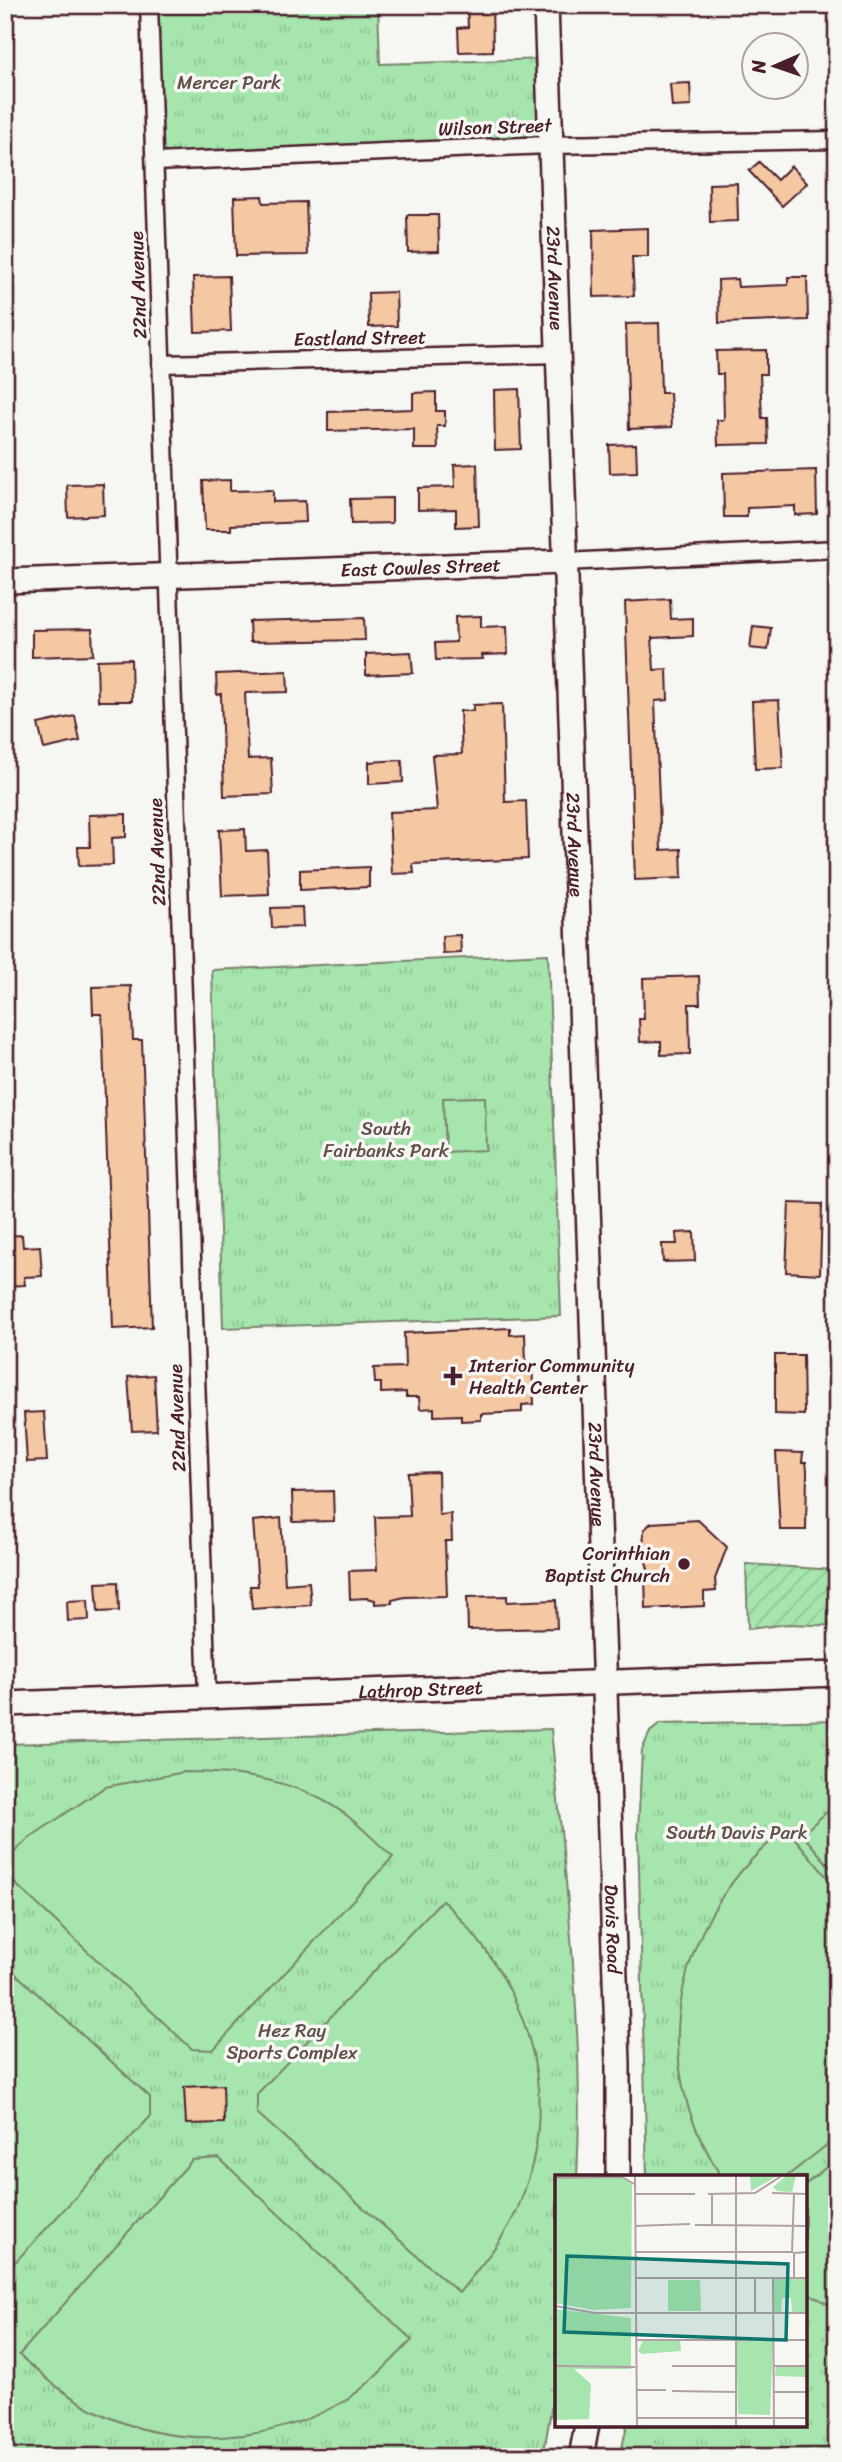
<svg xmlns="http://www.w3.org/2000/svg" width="842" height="2462" font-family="Sriracha,sans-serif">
	<defs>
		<pattern id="park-tufts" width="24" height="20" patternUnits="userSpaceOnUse" patternTransform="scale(1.75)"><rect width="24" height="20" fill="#a6e5ad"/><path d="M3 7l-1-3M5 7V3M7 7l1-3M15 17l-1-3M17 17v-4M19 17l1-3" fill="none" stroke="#90c495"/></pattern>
		<pattern id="garden-furrows" width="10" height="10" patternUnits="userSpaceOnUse" patternTransform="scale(1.75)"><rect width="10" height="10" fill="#a6e5ad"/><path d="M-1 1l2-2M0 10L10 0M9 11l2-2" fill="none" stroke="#90c495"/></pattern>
	</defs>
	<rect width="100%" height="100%" fill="#f6f6f2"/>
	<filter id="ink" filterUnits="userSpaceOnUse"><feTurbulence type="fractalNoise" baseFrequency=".0143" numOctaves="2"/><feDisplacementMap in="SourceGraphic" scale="14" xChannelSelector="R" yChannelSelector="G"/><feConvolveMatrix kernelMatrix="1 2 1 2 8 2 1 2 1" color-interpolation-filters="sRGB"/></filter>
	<g filter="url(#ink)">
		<g fill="url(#park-tufts)" stroke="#78826c" stroke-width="2">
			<polygon points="149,5 378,5 380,64 547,59 549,145 155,162"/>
			<polygon points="548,954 561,1316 223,1328 212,970"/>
			<polygon points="837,1720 837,2457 620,2457 627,2425 805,2425 805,2177 647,2177 638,1832 642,1750 650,1732 660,1724"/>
			<path d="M551,1729C565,1878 585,2027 577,2177H557V2375L543,2457H5V1744Z"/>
		</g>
		<polygon fill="url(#garden-furrows)" stroke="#78826c" stroke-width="2" points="746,1564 834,1570 837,1574 837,1626 788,1624 748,1629"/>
		<g fill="#a6e5ad" stroke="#78826c" stroke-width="2">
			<polygon points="485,1097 486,1150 445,1152 443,1098"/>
			<path d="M185,1772C241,1772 298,1780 345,1814C362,1827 377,1843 393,1857L213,2050L192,2049L5,1874V1861L29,1838L105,1787Z"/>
			<polygon points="837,1803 837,1875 802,1834"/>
			<path d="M787,1829L837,1889V2137L786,2177H721C707,2152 693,2126 686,2099C658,1998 705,1888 787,1829Z"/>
			<path d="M442,1900C525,1980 564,2088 521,2200C508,2235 482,2264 459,2293L257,2113V2094Z"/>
			<polygon points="5,1964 150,2097 150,2117 5,2273"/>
			<path d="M219,2158L412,2340C392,2360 369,2386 344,2401C272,2443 178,2450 102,2414C71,2400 45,2378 19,2355L192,2160Z"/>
			<polygon points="837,2158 837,2309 805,2291 805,2185"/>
		</g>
		<g fill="#f5c8a4" stroke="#4a1f2b" stroke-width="2">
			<polygon points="467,5 492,5 493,51 459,52 458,28 468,27"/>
			<polygon points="690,83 691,106 672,107 670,84"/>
			<polygon points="759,162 777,180 791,166 807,183 782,206 749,171"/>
			<polygon points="737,183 738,221 710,222 709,184"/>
			<polygon points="262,196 263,203 306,202 308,255 236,256 234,197"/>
			<polygon points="407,215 438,215 439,251 408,252"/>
			<polygon points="648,228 648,257 632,257 634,296 594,297 593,230"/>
			<polygon points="229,276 231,331 195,332 193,277"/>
			<polygon points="788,277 807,277 808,320 719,323 718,280 737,279 738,287 788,285"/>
			<polygon points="396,292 397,326 369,327 368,293"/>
			<polygon points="659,323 661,393 670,393 672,427 629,429 626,324"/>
			<polygon points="766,350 766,374 760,374 762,418 767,418 768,444 718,445 717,420 724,420 723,374 717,374 716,351"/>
			<polygon points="519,389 521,449 495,450 494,390"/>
			<polygon points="436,392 436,411 445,411 445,426 437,426 438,449 414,449 414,429 328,431 328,412 413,409 413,393"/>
			<polygon points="636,444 637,472 610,473 609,445"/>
			<polygon points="477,464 479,526 456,527 456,509 418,510 418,488 455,487 454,465"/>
			<polygon points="816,470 817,514 795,515 795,506 747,508 747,517 724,517 723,473"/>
			<polygon points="230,480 230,491 273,490 273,502 305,501 306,522 231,525 231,530 205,530 203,481"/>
			<polygon points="103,484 104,515 68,517 67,485"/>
			<polygon points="392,498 392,523 351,524 350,499"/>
			<polygon points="670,599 671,619 693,618 693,636 652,638 654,670 667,669 668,700 655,701 661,850 681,849 682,878 635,880 625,602"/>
			<polygon points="481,616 481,627 507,626 508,654 482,655 483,659 436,660 435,643 456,642 455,617"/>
			<polygon points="364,618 365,640 250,642 249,621"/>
			<polygon points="753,626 771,628 768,650 750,648"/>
			<polygon points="92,629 93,655 32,657 32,630"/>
			<polygon points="411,652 413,673 366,675 366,654"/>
			<polygon points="131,659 132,701 98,701 97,660"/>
			<polygon points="287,671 288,692 245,693 248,759 271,758 273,794 224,796 221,694 217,695 216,674"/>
			<polygon points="779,700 783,768 755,769 752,701"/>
			<polygon points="502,704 505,802 526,801 528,859 413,864 414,873 392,874 389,812 437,810 432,755 462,754 460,711 473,711 473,705"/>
			<polygon points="75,716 80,741 44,749 38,724"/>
			<polygon points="402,760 403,782 369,784 369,762"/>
			<polygon points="126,814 126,837 112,838 113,865 79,866 78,847 90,847 89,815"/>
			<polygon points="245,829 246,851 267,850 269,894 222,896 219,830"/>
			<polygon points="369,867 369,887 300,890 300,870"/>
			<polygon points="302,907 303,927 272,928 271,908"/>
			<polygon points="460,935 461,953 443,954 442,936"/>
			<polygon points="699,976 700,1004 689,1004 690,1054 661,1055 661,1041 640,1042 639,1019 644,1019 643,978"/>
			<polygon points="131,986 133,1040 142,1040 152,1327 113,1329 102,1014 93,1014 92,987"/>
			<polygon points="789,1203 822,1204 820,1274 786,1272"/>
			<polygon points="694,1232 695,1261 663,1262 662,1244 677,1244 676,1233"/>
			<polygon points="22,1235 23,1247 40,1246 42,1276 24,1277 25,1285 5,1286 5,1236"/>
			<polygon points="510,1328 510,1335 525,1334 526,1364 532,1363 534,1404 522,1405 522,1412 481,1414 481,1420 461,1421 461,1415 434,1416 434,1408 420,1409 419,1397 406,1397 406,1392 381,1393 381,1383 375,1383 374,1368 405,1367 404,1333"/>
			<polygon points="775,1355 803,1355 804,1415 775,1414"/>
			<polygon points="154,1375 157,1430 132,1431 128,1377"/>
			<polygon points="44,1412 47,1461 27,1462 24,1413"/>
			<polygon points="776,1452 803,1453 802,1462 806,1462 807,1470 806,1530 780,1530"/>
			<polygon points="438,1472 439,1515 451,1514 452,1541 445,1541 447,1596 405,1597 392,1600 392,1603 375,1604 375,1600 367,1598 350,1599 349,1571 377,1570 375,1517 410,1516 408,1473"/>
			<polygon points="333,1491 334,1521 293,1522 292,1492"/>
			<polygon points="281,1518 285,1584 309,1582 311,1605 252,1609 250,1586 258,1586 253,1521"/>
			<polygon points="698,1520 727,1547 715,1579 716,1591 704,1592 704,1606 646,1609 645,1577 650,1577 643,1550 644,1530 651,1523"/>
			<polygon points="118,1582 119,1611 98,1612 96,1583"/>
			<polygon points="507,1596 507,1602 556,1600 557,1628 468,1630 467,1597"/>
			<polygon points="88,1600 89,1620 68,1621 67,1601"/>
			<polygon points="223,2085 224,2123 186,2124 184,2087"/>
		</g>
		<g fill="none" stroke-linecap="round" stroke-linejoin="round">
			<g stroke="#4a1f2b" stroke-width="21">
				<g id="street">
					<polyline points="149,5 207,1696"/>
					<polyline points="155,162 549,145 837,140"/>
					<polyline points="161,364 559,354"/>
					<polyline points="564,562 837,549"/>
				</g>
			</g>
			<g stroke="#4a1f2b" stroke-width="28">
				<g id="secondary">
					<path id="s1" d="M546,5L618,2063V2177"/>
					<path id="s2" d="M5,581L564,562"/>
					<path id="s3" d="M5,1704L837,1674"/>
					<polyline points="581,2457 587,2425"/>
				</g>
			</g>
			<use href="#street" stroke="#f6f6f2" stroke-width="16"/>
			<use href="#secondary" stroke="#f6f6f2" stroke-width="23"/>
		</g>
	</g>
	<g fill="#4a1f2b" stroke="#f6f6f2" stroke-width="2.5">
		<path d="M449.5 1365.5h7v7h7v7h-7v7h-7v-7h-7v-7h7z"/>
		<circle cx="684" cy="1564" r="7"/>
	</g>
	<g text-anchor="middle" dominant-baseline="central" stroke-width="7" stroke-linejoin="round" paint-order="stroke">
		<g font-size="19" fill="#61504c" stroke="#f6f6f2">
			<text x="229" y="82">Mercer Park</text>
			<text x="386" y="1128">South<tspan x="386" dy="22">Fairbanks Park</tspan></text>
			<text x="737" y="1832">South Davis Park</text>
			<text x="292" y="2030">Hez Ray<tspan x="292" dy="22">Sports Complex</tspan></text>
		</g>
		<g font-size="19" fill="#4a1f2b" stroke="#f6f6f2">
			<text transform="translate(495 127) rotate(-2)">Wilson Street</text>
			<text stroke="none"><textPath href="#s1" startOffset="273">23rd Avenue</textPath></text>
			<text transform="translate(138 285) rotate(-92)">22nd Avenue</text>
			<text transform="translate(360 338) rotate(-1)">Eastland Street</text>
			<text stroke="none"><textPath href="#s2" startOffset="416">East Cowles Street</textPath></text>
			<text stroke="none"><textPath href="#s1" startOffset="840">23rd Avenue</textPath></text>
			<text transform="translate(157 852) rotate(-92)">22nd Avenue</text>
			<text transform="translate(177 1418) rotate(-92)">22nd Avenue</text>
			<text stroke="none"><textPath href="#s1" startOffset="1470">23rd Avenue</textPath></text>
			<text stroke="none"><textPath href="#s3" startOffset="416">Lathrop Street</textPath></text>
			<text stroke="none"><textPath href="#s1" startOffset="1925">Davis Road</textPath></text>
		</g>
		<g font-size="19" fill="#4a1f2b" stroke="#f6f6f2" text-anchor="start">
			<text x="469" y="1365">Interior Community<tspan x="469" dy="22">Health Center</tspan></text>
			<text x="670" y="1553" text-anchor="end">Corinthian<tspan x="670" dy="22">Baptist Church</tspan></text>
		</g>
	</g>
	<g transform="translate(555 2175)">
		<rect width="252" height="252" fill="#f6f6f2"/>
		<path d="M88,166H125L126,176L87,179L83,176ZM250,192L252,202L220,201L221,192Z" fill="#a6e5ad"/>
		<path d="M195,0H224L196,16ZM232,0H241L237,17L222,16L218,12ZM0,3H67L77,9L76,133L39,135L0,128ZM218,103H252V138H237L236,123H227L226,138H219ZM113,105H145L146,136H113ZM0,134L76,143V194H19L36,209L34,244L0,245ZM181,165H218L215,240L183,239Z" fill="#a6e5ad"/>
		<path d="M9,23L43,25L48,37L41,43H9L3,33ZM44,71L61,79L44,96L25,79ZM65,83L73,100L65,119L48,102ZM21,84L38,102L21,119L13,102ZM42,106L61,123L58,126L40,131L25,123ZM51,144L64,151L70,162L69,183L61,189L47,172L50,167L26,184L20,171L23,156L30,150L42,164L32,149ZM190,171L210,172V190L194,184ZM4 227a9 9 0 1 1 18 0a9 9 0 1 1-18 0ZM185,218H215V233H185Z" fill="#a6e5ad"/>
		<path fill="none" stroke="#b1a0a2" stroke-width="2" d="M80,0L82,252M181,0V252M0,3L67,2L79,9M217,18L252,19M80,19H140M153,19L200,18L228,0M140,50L252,51M157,50V19M80,51L135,49M81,77H237L239,19M80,103H252M239,103V78L252,77M218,104L219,252M0,131L40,138H252M200,138V103M82,165H252M0,191L80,192M117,191H182M219,191H252M82,215H111M117,216L181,217M218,217H252M83,243H252"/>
		<path fill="#0f766e" fill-opacity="0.15" stroke="#0f766e" stroke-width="3.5" d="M12,81L233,89L231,165L9,157Z"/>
		<rect width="252" height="252" fill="none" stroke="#4a1f2b" stroke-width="3.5"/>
	</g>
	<rect width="842" height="2462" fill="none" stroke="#f6f6f2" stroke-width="28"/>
	<rect x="14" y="14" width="814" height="2434" fill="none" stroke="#4a1f2b" stroke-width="2.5" filter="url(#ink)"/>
	<g transform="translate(775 66) rotate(268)"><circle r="33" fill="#f6f6f2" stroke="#b1a0a2" stroke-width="2"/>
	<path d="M0-5L12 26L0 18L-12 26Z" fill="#4a1f2b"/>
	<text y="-10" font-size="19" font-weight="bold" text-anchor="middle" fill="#4a1f2b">N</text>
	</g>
</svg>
